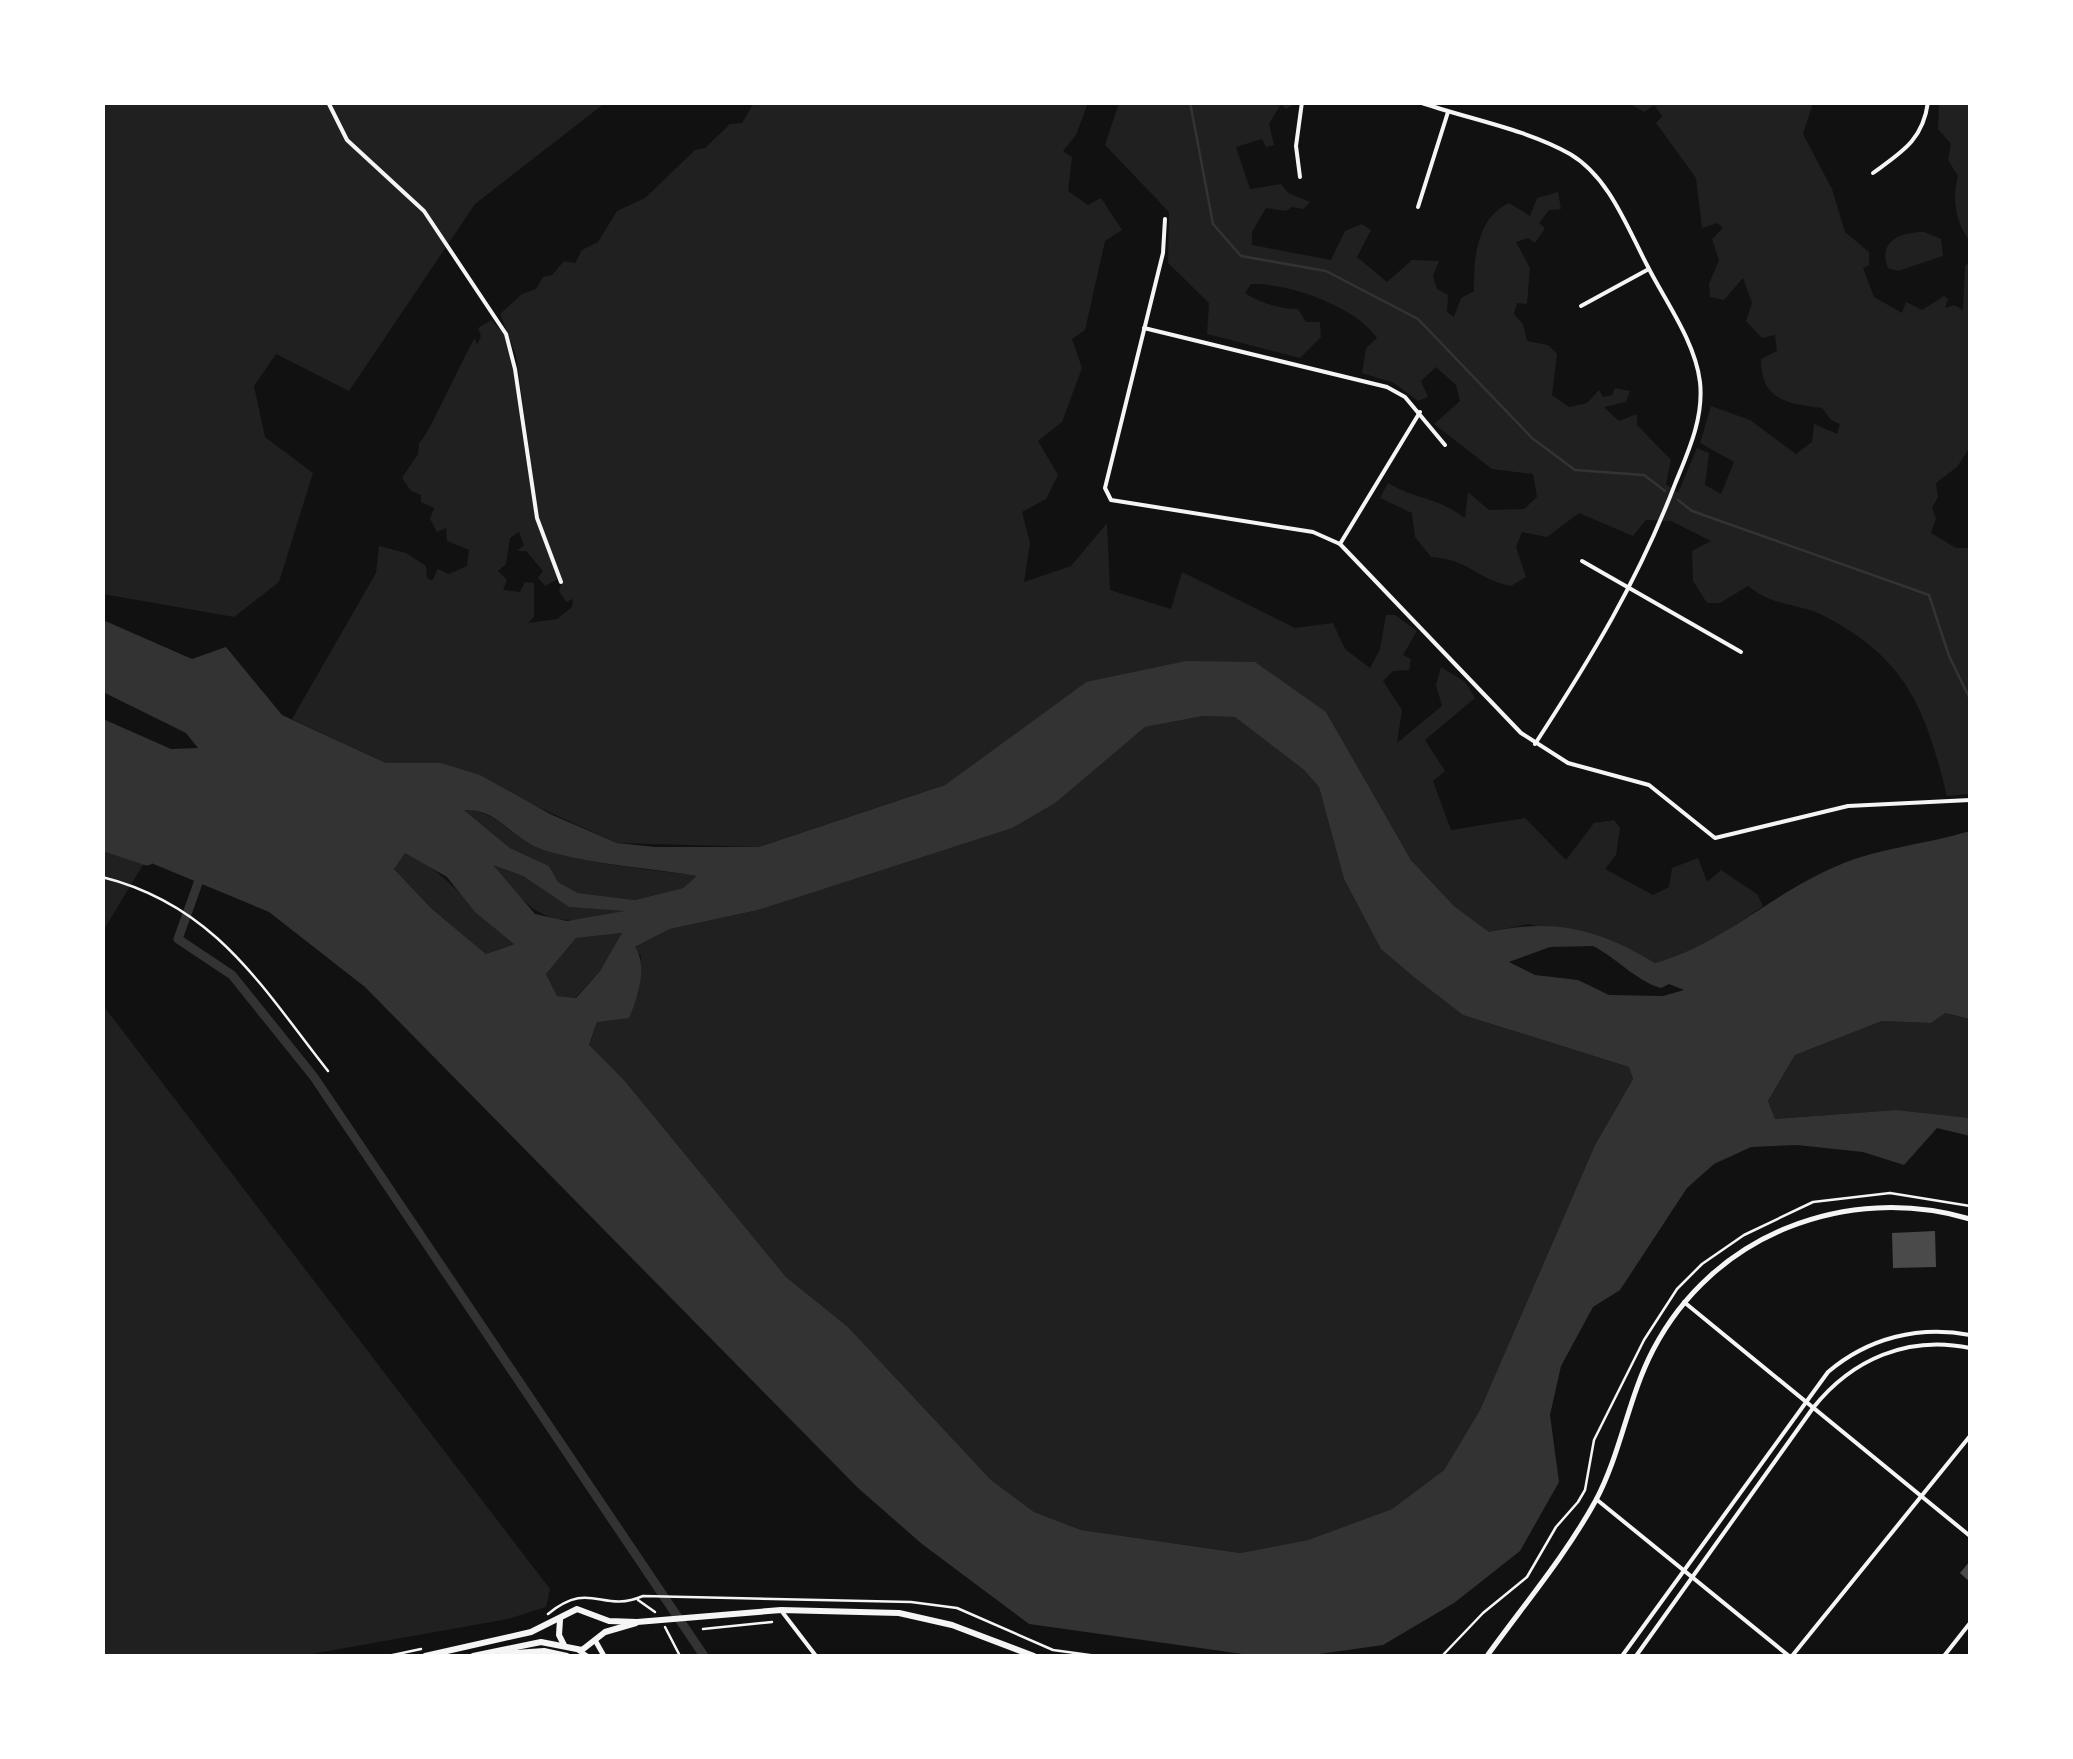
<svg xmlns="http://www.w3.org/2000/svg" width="2073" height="1759" font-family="'Exo 2',sans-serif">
	<rect width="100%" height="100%" fill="#111"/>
	<g fill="#202020">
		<polygon points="102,103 605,103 475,204 349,391 276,354 254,386 265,437 313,473 279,582 234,617 103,594"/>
		<path d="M754,103H1088L1076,135L1063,151L1072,157L1068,191L1088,205L1101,198L1122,230L1105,241L1085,330L1072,339L1082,368L1062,422L1038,441L1058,475L1046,499L1022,512L1030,543L1024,582L1071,566L1107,523L1110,590L1171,609L1182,572L1295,628L1333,623L1345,649L1370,668L1380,649L1386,615H1395L1417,631L1403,655L1411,659L1409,670L1393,671L1383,681L1402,710L1397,743L1442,706L1436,685L1441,667L1465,682L1475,698L1425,740L1445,771L1433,781L1451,830L1525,818L1566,860L1594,823L1614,820L1620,828L1616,855L1605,869L1653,895L1669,887L1672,868L1698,858L1707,882L1721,870L1757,894L1763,906L1696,952L1655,963L1634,951L1529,924L1489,932L1454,906L1411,860L1326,712L1086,682L945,785L759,847L617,843L441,763H386L292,719L376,573L379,546L406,553L426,566L427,578L432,581L438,569L449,574L467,566L469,550L447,541L446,528L437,532L430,519L434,508L421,502V495L411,491L402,478L418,454L419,443C429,436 461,360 475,338L477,345L481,336L478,328L491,320L504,334L514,368L535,515L558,579L545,586L538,578L543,571L526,551H517L524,545L519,532L510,538L506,564L498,571L507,580L503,590L520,592L525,582L534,583V617L528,623L557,619L572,607L573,599L566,602L559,591L562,582L538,517L516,355L500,314L522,294L536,289L543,277L552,275L564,261L575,263L582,250L598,242L617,211L645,198L695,150L705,148L730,124L742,123Z"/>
		<path d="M1119,103H1296L1286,109L1281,104L1269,124L1274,145L1266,147L1262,139L1236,147L1250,189L1281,184L1288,193L1310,202L1303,209L1292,207L1286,211L1266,208L1252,232V245L1331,260L1345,231L1362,224L1371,230L1357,257L1387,282L1412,260L1439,261L1433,276L1437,289L1448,295L1447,312L1454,317L1461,298L1474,291C1473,257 1478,217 1509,203L1530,216L1537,198L1558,192L1561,209L1549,210L1539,223L1545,228L1535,243L1528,238L1516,242L1530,268L1527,304L1517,303L1514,314L1523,324L1527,341L1548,345L1557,354L1552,395L1569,407L1587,403L1599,390L1603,397L1612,395L1615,388L1630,391L1626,402L1604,407L1619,421L1637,414V425L1671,460L1666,484L1678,493L1697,448L1709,453L1705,485L1721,494L1734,462L1700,443L1711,406L1750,420L1796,454L1812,442L1814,424L1837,434L1840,424L1831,420L1822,408C1787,403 1761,401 1761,359L1777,351L1775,335L1762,338L1746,321L1752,303L1743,278L1724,300L1710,297L1709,284L1719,260L1712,239L1723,228L1717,223L1702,228L1696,178L1656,123L1662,116L1654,105L1644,112L1629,103H1813L1803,134L1832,189L1845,232L1869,252V265L1863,268L1874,297L1902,313L1906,302L1922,310L1944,296L1948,299L1945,308L1954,305L1963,310L1965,266L1970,262V447L1957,467L1936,483L1938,497L1932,508L1936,519L1931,533L1956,548H1970V794L1947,796C1926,711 1908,660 1826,617C1798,602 1775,608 1748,586L1720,603H1707L1693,581L1692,551L1711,541L1671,521L1646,520L1633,536L1579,513L1547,537L1522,532L1516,547L1526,577L1511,586C1475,579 1472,560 1431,557L1415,537L1412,513L1380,498L1388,483C1419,501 1435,496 1465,518L1468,492L1489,510L1524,509L1537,497L1533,474L1492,469L1434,424L1460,401L1456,385L1436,367L1421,381L1428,397L1418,401L1394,383L1362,373L1366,348L1377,338C1355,306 1289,283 1251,284L1245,293C1260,303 1280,309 1298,309L1306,322H1320L1321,337L1300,358L1207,334L1209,303L1168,263L1169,212L1105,145Z"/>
		<path d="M1939,103H1968L1970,107V241C1955,222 1952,197 1958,176L1948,160L1951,144L1938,129Z"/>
		<path d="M1924,232L1941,239L1943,256L1898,271L1888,268C1877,241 1901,232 1924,232Z"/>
		<polygon points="1203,716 1235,717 1304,770 1319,787 1344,879 1381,948 1463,1015 1629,1067 1633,1079 1595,1145 1480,1410 1444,1470 1392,1509 1308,1540 1240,1553 1081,1530 1034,1512 991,1480 848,1327 786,1277 624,1080 589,1046 597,1022 638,995 641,956 634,948 670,929 758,910 962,841 1090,771 1145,727"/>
		<path d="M463,809C494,811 505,829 530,844C554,859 667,873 699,875L683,888L635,900L578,893L558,882L549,866L510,848Z"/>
		<polygon points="103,843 147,858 103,931"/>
		<path d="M405,852C455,877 471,913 515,943L486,954L432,909L394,869L396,859Z"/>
		<path d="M491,864L523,876L569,907L625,910L623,915C547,926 539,923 491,864Z"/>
		<polygon points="623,933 600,971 575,998 557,996 546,974 576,938"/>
		<polygon points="102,1004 550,1589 546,1607 508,1619 300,1656 103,1656"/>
		<polygon points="1944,1013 1970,1019 1970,1118 1896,1110 1775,1119 1768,1101 1795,1055 1882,1021 1931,1023"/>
	</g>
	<path fill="#333" fill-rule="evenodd" d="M103,620L192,659L226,647L282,715L386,763H441L480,775L550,814L617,843L655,847H759L945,785L1086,682L1186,661L1255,662L1326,712L1411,860L1454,906L1489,932C1555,918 1598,929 1655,963C1722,945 1772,893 1837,866C1877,848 1928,844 1970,831V1019L1945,1013L1931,1023L1882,1021L1795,1055L1768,1101L1775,1119L1896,1110L1970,1118V1136L1937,1128L1904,1165L1863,1152L1797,1145L1751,1147L1714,1164L1687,1188L1620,1290L1593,1307L1561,1366L1550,1415L1559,1482L1520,1551L1454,1603L1383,1645L1305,1656H1257L1029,1624L922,1544L858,1488L365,987L269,912L103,843V719L171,749L198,748L186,733L103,692ZM1203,716L1235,717L1304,770L1319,787L1344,879L1381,949L1414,977L1463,1015L1629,1067L1633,1079L1595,1145L1480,1410L1444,1470L1392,1509L1308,1540L1240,1553L1081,1530L1034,1512L991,1480L848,1327L786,1277L624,1080L589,1045L597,1022L629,1018C638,997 648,966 635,947L670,929L758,910L1012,828L1055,803L1145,727ZM464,810C493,808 507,831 530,844C561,862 660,869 697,876L683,888L635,900L578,893L558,882L549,866L510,848ZM405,853L447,877L475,912L514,944L486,954L432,909L394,869ZM493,865L523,876L569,907L625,911L567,921L535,914ZM622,933L600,971L576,998L557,996L546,974L576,938ZM1593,946C1617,958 1636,981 1661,988L1669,984L1684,990L1663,996L1609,995L1578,980L1535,975L1509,962L1550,947Z"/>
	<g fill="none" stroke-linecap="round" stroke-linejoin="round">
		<g stroke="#333" stroke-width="2.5">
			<polyline points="1190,102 1213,224 1241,256 1326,271 1418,319 1532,438 1575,470 1644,475 1665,491"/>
			<polyline points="1678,500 1692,511 1929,595 1949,656 1970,699"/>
		</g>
		<polyline stroke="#333" stroke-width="9" points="203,869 178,939 232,975 314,1077 704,1656"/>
		<polyline stroke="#333" stroke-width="15" points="102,843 147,858"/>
	</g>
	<g fill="#4a4a4a">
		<polygon points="1935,1231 1936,1267 1893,1268 1892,1233"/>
		<polygon points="1970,1561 1970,1582 1960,1573"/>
	</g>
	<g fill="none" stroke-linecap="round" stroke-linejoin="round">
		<g stroke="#f5f5f5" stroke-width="2.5">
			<path d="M102,877C215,905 261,986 328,1071"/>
			<polyline points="638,1600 655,1612"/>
			<path d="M548,1614C591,1579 601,1614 643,1596L911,1602L957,1608L1053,1650L1097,1656"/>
			<polyline points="665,1627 680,1656"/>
			<polyline points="703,1629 772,1622"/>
			<polyline points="388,1656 421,1649"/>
			<polyline points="1442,1656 1483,1613 1527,1577 1556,1527 1578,1502 1585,1490 1594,1440 1644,1340 1677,1289 1702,1264 1744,1235 1813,1202 1890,1193 1970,1206"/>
		</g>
		<g stroke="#f5f5f5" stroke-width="4">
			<polyline points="328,102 347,140 424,211 506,334 515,369 537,518 561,582"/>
			<path d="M1419,102C1468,119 1526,129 1570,154C1609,177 1627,227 1647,265C1665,301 1695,341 1700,382C1704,418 1688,452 1675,484C1638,581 1591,658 1535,744"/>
			<path d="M1873,173C1902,152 1923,140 1928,102"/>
			<polyline points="1300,177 1296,146 1302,102"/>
			<polyline points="1418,207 1448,112"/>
			<polyline points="1165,219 1163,253 1105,488 1111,500 1313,532 1340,544 1521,733 1568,763 1649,785 1715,838 1848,806 1970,800"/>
			<polyline points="1581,306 1647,270"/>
			<polyline points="1144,328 1387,387 1405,397 1445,445"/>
			<polyline points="1340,544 1420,412"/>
			<polyline points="1582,561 1741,652"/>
			<polyline points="1684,1302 1970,1536"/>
			<polyline points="1596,1499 1789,1656"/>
			<polyline points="783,1613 816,1656"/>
			<path d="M1622,1656L1828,1372C1868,1338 1919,1325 1970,1335"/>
			<path d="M1636,1656L1813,1408C1852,1359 1908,1335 1970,1348"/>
			<polyline points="1792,1656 1970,1436"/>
			<polyline points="1944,1656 1970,1623"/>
		</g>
		<g stroke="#f5f5f5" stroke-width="5">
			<polyline points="595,1640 604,1656"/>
			<polyline points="578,1650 587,1656"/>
			<path d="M1487,1656C1523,1606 1566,1555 1596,1500C1621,1453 1628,1398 1653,1350C1713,1234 1847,1183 1970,1219"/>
		</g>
		<g stroke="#f5f5f5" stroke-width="6">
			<polyline points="560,1620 559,1635 564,1645"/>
			<polyline points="502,1654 544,1651 567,1656"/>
			<polyline points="425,1656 531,1632 577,1609 609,1621 637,1622 781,1610 899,1613 952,1625 1034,1656"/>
			<polyline points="473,1656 541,1642 582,1650 605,1632 636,1623"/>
		</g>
	</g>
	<rect width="2073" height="1759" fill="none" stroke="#ffffff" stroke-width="210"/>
</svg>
